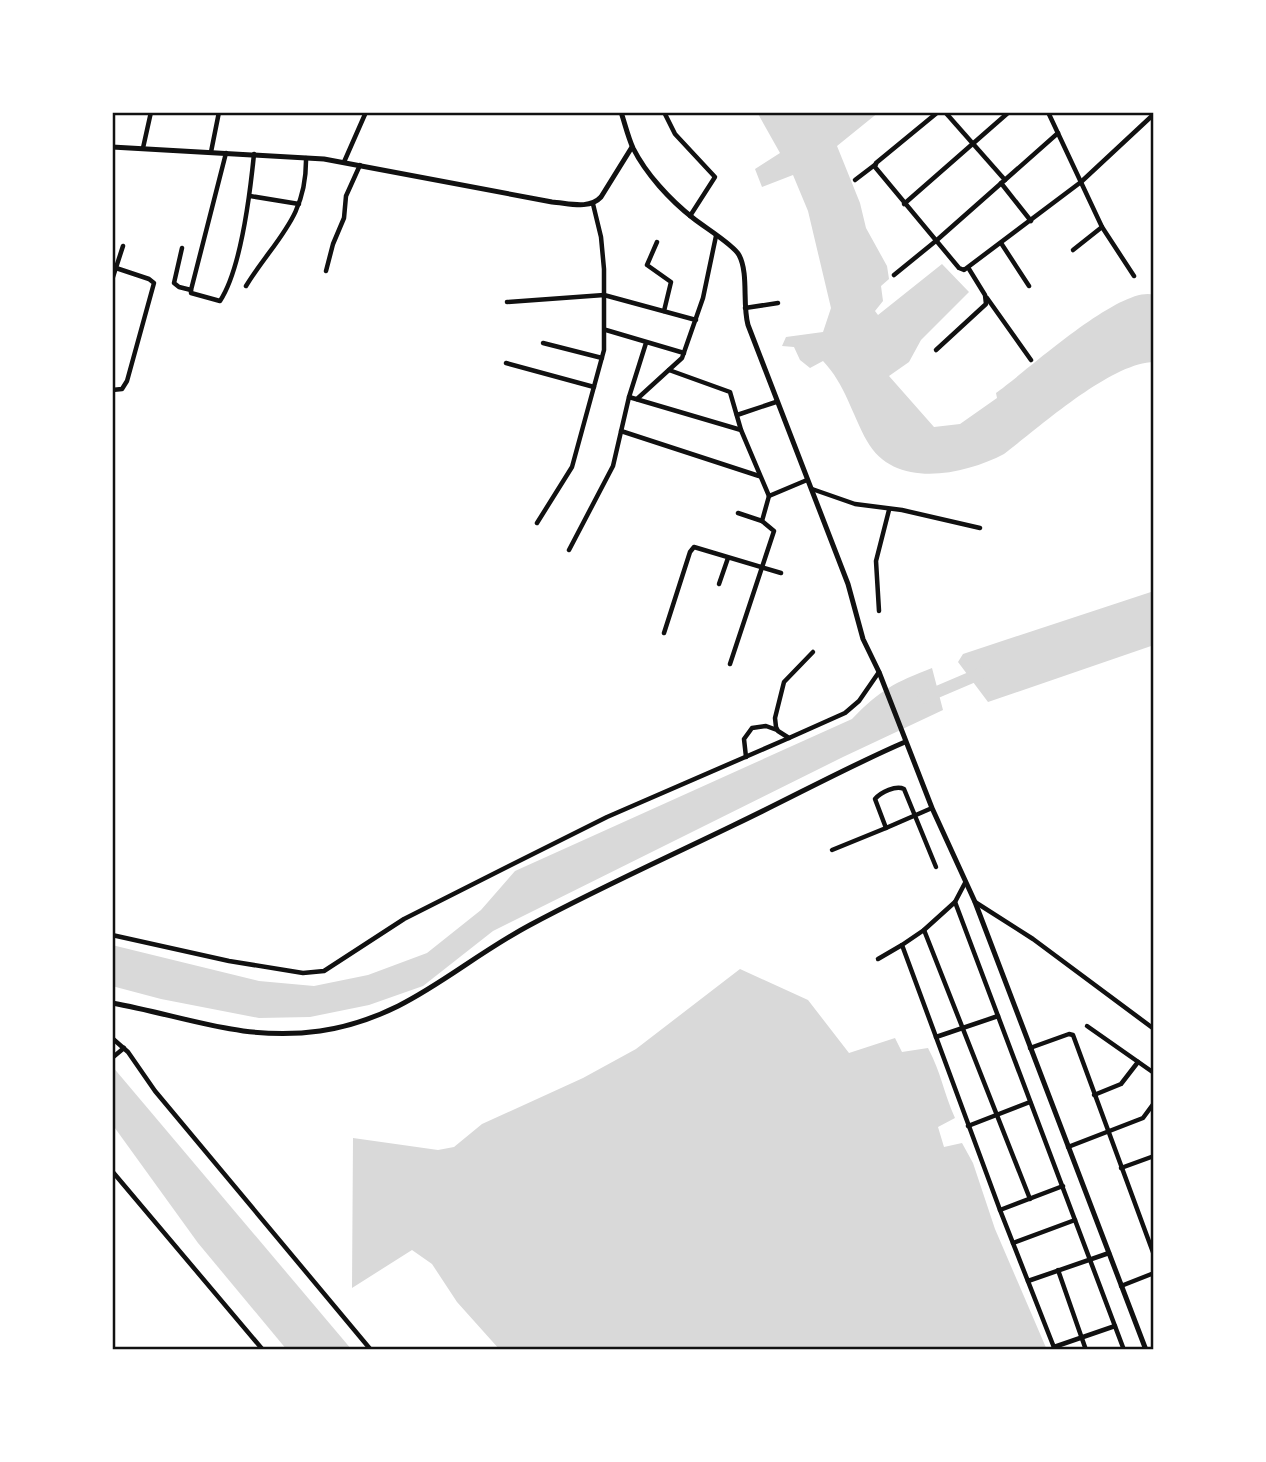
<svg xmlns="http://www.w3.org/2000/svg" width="1266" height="1462" font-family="'Playfair Display',serif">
	<rect width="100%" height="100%" fill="#fff"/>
	<g fill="#d9d9d9">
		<path d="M757,112H879L837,146L860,203L866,228L887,266L889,279L881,286L883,301L875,311L878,315L942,264L969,292L921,340L909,362L889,376L934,427L960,424L997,398L996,393C1025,373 1121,284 1154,295V362C1110,363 1040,427 1004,454C964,475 894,490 867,441C852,414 845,384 823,361L810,368L800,360L794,347L782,346L786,337L823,332L831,308L808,211L793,175L762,187L755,169L780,153Z"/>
		<polygon points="1154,591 1154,645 988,702 958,662 963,654"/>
		<path d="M932,668L943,710L843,757L493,931L423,986L369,1005L310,1017L259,1018L161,999L112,986V945L259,981L314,986L368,975L427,953L481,910L515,871L852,719C881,689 894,683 932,668Z"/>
		<path d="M740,969L808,1000L849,1053L895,1038L902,1052L928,1048C941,1072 944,1094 955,1118L938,1127L944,1147L962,1143L973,1163L995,1229L1047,1350H500L457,1302L432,1264L412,1250L352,1288L353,1138L438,1150L454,1147L482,1124L583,1078L636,1049Z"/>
		<polygon points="112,1066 352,1350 287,1350 198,1243 112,1124"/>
	</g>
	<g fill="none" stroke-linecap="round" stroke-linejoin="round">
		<polyline stroke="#d9d9d9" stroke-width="12" points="923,698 984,672"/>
		<g stroke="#111" stroke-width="4.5">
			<polyline points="664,112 675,134 715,177 690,216"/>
			<polyline points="938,112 876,163 875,167 959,268 964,270 1081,182 1154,114"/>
			<polyline points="945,112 1005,180"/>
			<polyline points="1048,112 1102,227 1134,276"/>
			<polyline points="143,148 151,112"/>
			<polyline points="211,152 219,112"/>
			<path d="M226,153L191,290V293L220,301C241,269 250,194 254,154"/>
			<polyline points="344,162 366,112"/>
			<polyline points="855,180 876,164"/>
			<polyline points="1001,183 1031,221"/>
			<polyline points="250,196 299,204"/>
			<polyline points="904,204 1009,112"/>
			<polyline points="657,242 647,265 671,282 664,311"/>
			<polyline points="1001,243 1029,286"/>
			<polyline points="182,248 174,283 179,287 191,290"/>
			<polyline points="1073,250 1102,227"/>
			<polyline points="326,271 333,244 344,218 346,196 360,165"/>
			<polyline points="894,275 937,240 1058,133"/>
			<polyline points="112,280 123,246"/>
			<path d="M246,286C275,239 307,218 306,158"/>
			<polyline points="987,298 1031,360"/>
			<polyline points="507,302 604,295 696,320"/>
			<polyline points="745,308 778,303"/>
			<polyline points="606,330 684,353"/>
			<polyline points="543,343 602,358"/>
			<polyline points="936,350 986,304 985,295 969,269"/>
			<polyline points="506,363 594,387"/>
			<polyline points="669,370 730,392 741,430 769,496 807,480"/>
			<polyline points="112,390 122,389 127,381 154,283 149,279 116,268"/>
			<polyline points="629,397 741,430"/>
			<polyline points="637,399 682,358 703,298 716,236"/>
			<polyline points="737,415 776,402"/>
			<polyline points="621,431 759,476"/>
			<polyline points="812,489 855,504 902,510 980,528"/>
			<polyline points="738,513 762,521"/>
			<polyline points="537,523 572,467 604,350 604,269 601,237 593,204"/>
			<polyline points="569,550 613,466 629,397 646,343"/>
			<polyline points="719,584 728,558"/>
			<polyline points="879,611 876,561 889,510"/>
			<polyline points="664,633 690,552 694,547 781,573"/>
			<polyline points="813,652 784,682 775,718 776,727 778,731 789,738 845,713 859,701 879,672"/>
			<polyline points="730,664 774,531 762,521 769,496"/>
			<polyline points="746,757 744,739 752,728 766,726 777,730"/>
			<path d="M932,808L886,828L875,799C881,792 896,785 904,789L936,867"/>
			<polyline points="832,850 886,828"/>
			<polyline points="965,883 955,902 1124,1350"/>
			<polyline points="955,902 924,930 902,945 1000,1210 1055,1350"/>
			<polyline points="975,902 1033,939 1154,1029"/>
			<polyline points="924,930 1030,1199"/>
			<polyline points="112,935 229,961 303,973 324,971 404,919 509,866 607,817 789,738"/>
			<polyline points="878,959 902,945"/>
			<polyline points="1087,1026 1154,1073"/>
			<polyline points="936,1037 998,1016"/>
			<polyline points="112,1038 128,1052 155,1091 371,1350"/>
			<polyline points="1030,1048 1069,1034 1073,1035 1154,1255"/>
			<polyline points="112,1058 124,1048"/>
			<polyline points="1094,1095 1121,1084 1138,1062"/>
			<polyline points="968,1126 1030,1102"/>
			<polyline points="1068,1147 1143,1118 1154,1103"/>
			<polyline points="1121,1168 1154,1156"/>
			<polyline points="112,1171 263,1350"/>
			<polyline points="1000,1210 1063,1186"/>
			<polyline points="1013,1243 1075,1220"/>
			<polyline points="1058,1270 1086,1350"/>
			<polyline points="1028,1281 1109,1253"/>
			<polyline points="1121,1286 1154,1273"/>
			<polyline points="1054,1347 1115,1326"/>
		</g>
		<g stroke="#111" stroke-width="5">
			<path d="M621,112C625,124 628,137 633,148C646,174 670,200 693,218C704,227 734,245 739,255C749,274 742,303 748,325L848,584L863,639L879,672L932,808L975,902L1146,1350"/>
			<path d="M112,147L324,159L552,202C568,203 589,210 601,197L632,147"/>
			<path d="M112,1003C185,1016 243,1042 320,1031C408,1018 455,965 530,925C597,889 666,858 734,825C791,798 847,767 905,742"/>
		</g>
	</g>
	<rect width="1266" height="1462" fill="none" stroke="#ffffff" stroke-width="228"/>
	<rect x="114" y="114" width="1038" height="1234" fill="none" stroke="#111" stroke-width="2.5"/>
</svg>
